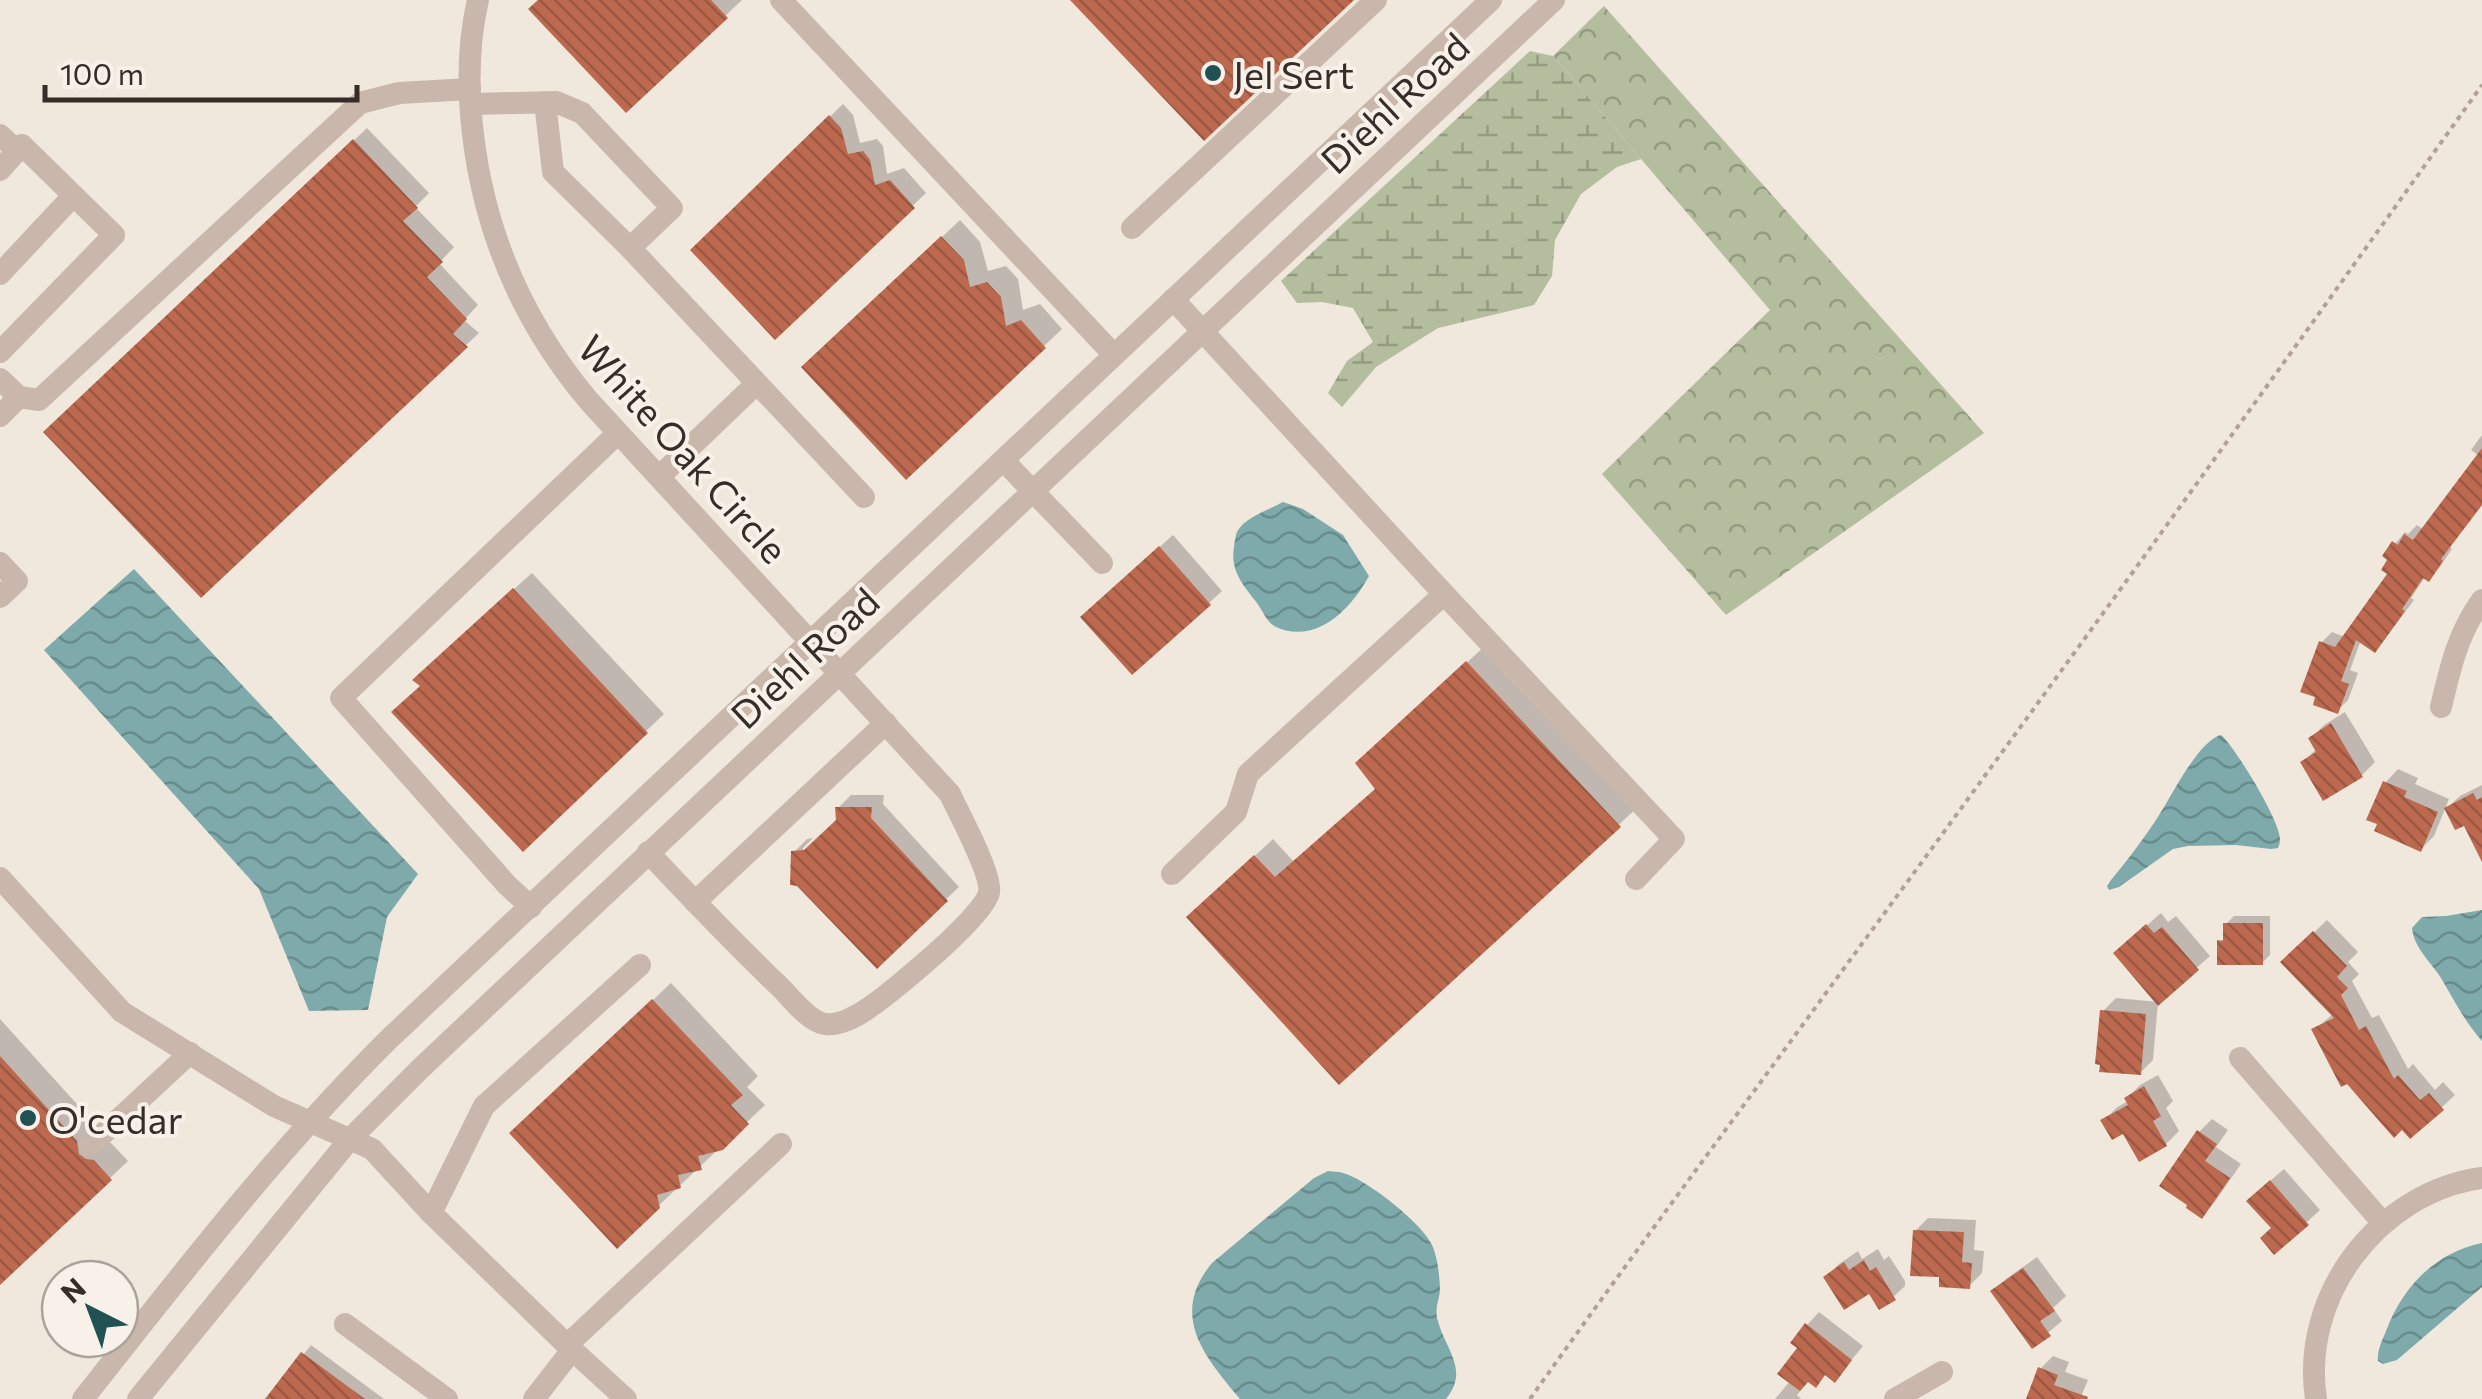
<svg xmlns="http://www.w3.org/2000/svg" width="2482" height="1399" font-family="Commissioner,sans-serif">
	<defs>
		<pattern id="forest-crowns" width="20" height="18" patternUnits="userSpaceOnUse" patternTransform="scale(2.5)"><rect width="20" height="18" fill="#b4be9e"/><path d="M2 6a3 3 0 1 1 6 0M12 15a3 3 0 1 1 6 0" fill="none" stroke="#939b81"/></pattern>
		<pattern id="wetland-marsh" width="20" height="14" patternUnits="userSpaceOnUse" patternTransform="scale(2.5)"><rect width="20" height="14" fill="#b4be9e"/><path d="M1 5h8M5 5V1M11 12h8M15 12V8" fill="none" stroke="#939b81"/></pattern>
		<pattern id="water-waves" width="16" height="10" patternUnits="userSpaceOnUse" patternTransform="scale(2.5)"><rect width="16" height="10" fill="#7eaaab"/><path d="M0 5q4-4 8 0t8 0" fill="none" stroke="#688b8b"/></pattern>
		<pattern id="building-back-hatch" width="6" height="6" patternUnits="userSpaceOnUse" patternTransform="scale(2.5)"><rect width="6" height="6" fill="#bd694f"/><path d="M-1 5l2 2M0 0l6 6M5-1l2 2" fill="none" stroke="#9a5742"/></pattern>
	</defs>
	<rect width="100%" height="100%" fill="#f0e7dd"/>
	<polygon fill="url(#forest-crowns)" points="1604,6 1984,433 1726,615 1602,474 1770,310 1553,56"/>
	<polygon fill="url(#wetland-marsh)" points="1530,51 1553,56 1641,159 1617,167 1581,194 1555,240 1552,276 1534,305 1438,328 1376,367 1342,407 1328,393 1347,361 1373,342 1353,308 1322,302 1297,303 1281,281"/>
	<g fill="url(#water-waves)">
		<path d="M1283,502L1303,509L1343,535L1369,576C1351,609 1317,645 1276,627C1267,623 1263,611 1257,603C1243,585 1230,571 1234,547C1234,546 1236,533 1237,532C1245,517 1269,510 1283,502Z"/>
		<polygon points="134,569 418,874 387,917 368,1010 309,1011 259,889 44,650"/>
		<path d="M2221,735C2235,747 2281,822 2280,840C2280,843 2279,845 2278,848L2271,849L2236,845L2188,846L2173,849L2119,887L2109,890L2107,886L2111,880C2126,862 2141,842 2154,823C2169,802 2197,741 2221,735Z"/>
		<path d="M2482,910V1041C2465,1022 2454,1000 2441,978C2431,962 2414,948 2412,928L2422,917L2446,916Z"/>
		<path d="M1328,1171C1333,1172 1338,1171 1343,1173C1366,1179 1422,1223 1432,1245C1435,1251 1437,1261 1438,1267C1439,1274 1440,1284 1440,1290C1439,1302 1434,1309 1438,1321C1445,1349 1470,1370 1446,1399H1240C1204,1356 1169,1315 1212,1263L1314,1178Z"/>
		<path d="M2482,1243V1287L2397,1360L2383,1364L2378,1361C2377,1350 2382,1341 2386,1331C2403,1286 2435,1253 2482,1243Z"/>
	</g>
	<g fill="#0003">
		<polygon points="541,0 742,0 626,110"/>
		<polygon points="843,104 853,115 860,143 877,139 883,146 887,174 904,168 926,193 775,337 693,250"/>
		<polygon points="367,128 429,193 415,207 454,247 439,263 478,305 464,320 479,333 201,594 46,432"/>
		<polygon points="960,220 980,242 988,271 1006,266 1018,279 1023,310 1040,304 1062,329 1044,346 822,350"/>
		<polygon points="2482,435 2482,505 2450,547 2452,549 2439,568 2429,579 2425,577 2411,598 2414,600 2385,639 2374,650 2361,640 2350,670 2358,673 2348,700 2337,711 2321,643 2332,632 2345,637 2390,573 2391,559 2385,556 2405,532 2408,534 2417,525 2424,530 2479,456 2471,450"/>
		<polygon points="1173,535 1222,591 1209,603 1096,604"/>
		<polygon points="532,573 664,714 523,848 422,685 433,662"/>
		<polygon points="1485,646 1637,808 1339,1081 1207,900 1273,839 1294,862 1378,788 1375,746"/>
		<polygon points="2345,712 2375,762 2362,775 2324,798 2303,762 2317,748 2311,738 2324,725"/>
		<polygon points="2398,769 2418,778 2415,784 2449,799 2434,836 2421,849 2386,782"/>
		<polygon points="2482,785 2482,844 2466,822 2447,808 2460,796"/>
		<polygon points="851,795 884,795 883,804 959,887 877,965 794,852 807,839 813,838 803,848 803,854 847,814 838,808"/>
		<polygon points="2161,913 2168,922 2176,916 2210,956 2158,1002 2153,1060 2140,1073 2103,1011 2116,998 2158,1002 2129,941"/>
		<polygon points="2234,916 2270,916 2270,955 2262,963 2220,942 2226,936 2226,924"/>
		<polygon points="2327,920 2358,952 2348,962 2359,974 2352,981 2372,1018 2379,1015 2408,1069 2413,1064 2435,1090 2443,1082 2455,1095 2411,1136 2314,1030 2333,1014 2283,962"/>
		<polygon points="671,983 758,1076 747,1087 765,1105 617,1245 530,1116"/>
		<polygon points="0,1019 94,1123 96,1137 104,1142 111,1143 128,1161 0,1282"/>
		<polygon points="2158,1075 2173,1101 2166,1108 2179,1131 2166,1144 2140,1159 2124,1130 2104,1121 2116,1108 2128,1101 2127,1098 2140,1085"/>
		<polygon points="2212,1119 2228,1130 2216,1147 2241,1164 2214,1203 2202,1216 2199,1132"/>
		<polygon points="2284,1169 2320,1210 2275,1251 2274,1228 2262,1188"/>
		<polygon points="1928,1218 1976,1220 1974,1250 1984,1251 1982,1273 1969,1286 1942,1274 1915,1231"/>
		<polygon points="1878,1249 1884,1260 1889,1256 1905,1281 1905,1286 1891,1299 1826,1277 1839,1264 1858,1251 1862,1259"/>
		<polygon points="2037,1257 2066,1296 2053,1308 2062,1321 2032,1346 1993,1292 2006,1279"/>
		<polygon points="1819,1312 1863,1346 1835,1380 1826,1373 1809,1380 1797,1395 1801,1399 1775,1399 1790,1381 1807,1325"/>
		<polygon points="311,1345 384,1399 269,1399"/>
		<polygon points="2053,1356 2069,1362 2065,1372 2088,1380 2080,1399 2029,1399 2040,1369"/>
	</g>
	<g fill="url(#building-back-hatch)">
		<polygon points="538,0 711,0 728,18 626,113 528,9"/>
		<polygon points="1070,0 1354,0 1204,141"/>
		<polygon points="829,115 841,128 848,154 863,151 870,160 875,185 890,180 915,208 775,340 690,250"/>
		<polygon points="353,139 418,208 403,221 443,262 427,277 467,319 453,334 468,347 201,598 43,432"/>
		<polygon points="941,236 964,260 970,287 987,282 1001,297 1006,326 1021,320 1046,348 906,480 801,367"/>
		<polygon points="2482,448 2482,505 2441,559 2443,561 2429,582 2423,578 2402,609 2405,611 2375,653 2356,640 2341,681 2349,684 2338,714 2313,705 2315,697 2300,692 2319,641 2335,647 2387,574 2381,570 2387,560 2382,556 2392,541 2398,545 2404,534 2413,540"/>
		<polygon points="1159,546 1211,605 1132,675 1080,617"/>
		<polygon points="513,588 648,733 523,852 391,712 420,686 412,680"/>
		<polygon points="1466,661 1621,827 1339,1085 1186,917 1254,855 1275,877 1375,789 1355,763"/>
		<polygon points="2331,723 2363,777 2323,801 2300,762 2316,752 2308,738"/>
		<polygon points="2383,781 2407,791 2404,797 2438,812 2421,852 2374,831 2377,824 2366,820"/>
		<polygon points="2473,793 2477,800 2482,797 2482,862 2464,826 2455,830 2444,808"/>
		<polygon points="835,807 872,807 871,818 948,901 877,969 797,886 790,885 791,851 804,850 836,820"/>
		<polygon points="2223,923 2263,923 2263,965 2217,965 2217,940 2223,941"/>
		<polygon points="2146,924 2154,933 2162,927 2199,970 2158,1006 2113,953"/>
		<polygon points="2313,931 2347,966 2337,977 2348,988 2341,995 2359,1030 2366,1026 2394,1079 2398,1075 2420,1100 2429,1093 2444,1110 2410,1139 2402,1130 2394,1138 2347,1084 2341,1087 2311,1029 2334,1018 2280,962"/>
		<polygon points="652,999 743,1095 731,1105 749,1124 723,1150 698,1156 702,1170 678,1175 681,1188 657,1195 660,1208 617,1249 509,1133"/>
		<polygon points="2100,1010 2146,1014 2141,1075 2099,1072 2100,1065 2095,1064"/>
		<polygon points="0,1056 77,1141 79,1154 86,1159 94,1160 112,1180 0,1285"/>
		<polygon points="2144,1086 2161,1116 2153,1121 2167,1146 2139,1162 2123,1134 2112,1140 2100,1120 2128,1105 2124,1098"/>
		<polygon points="2197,1130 2217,1144 2205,1161 2230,1178 2202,1219 2186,1208 2187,1205 2159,1186"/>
		<polygon points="2270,1180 2309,1225 2274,1255 2260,1238 2271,1228 2246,1201"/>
		<polygon points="1913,1230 1964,1232 1962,1262 1972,1263 1970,1289 1939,1287 1939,1277 1910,1276"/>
		<polygon points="1864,1260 1870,1271 1876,1267 1896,1300 1879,1310 1869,1294 1844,1310 1823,1277 1844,1262 1849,1270"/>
		<polygon points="2023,1268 2055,1311 2040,1321 2051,1336 2032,1349 1990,1291"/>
		<polygon points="1805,1323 1852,1360 1835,1383 1825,1375 1816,1388 1808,1382 1800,1391 1777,1374 1797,1348 1790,1343"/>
		<polygon points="301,1352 365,1399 265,1399"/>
		<polygon points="2038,1367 2058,1375 2054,1385 2088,1397 2087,1399 2026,1399"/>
	</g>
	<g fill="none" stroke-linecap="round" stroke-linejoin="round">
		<path stroke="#b3a194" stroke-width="4" stroke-dasharray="5 5" stroke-linecap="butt" d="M1530,1399C1632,1255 1738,1114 1842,971C2058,677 2271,382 2482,85"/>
		<g stroke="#c8b7aa" stroke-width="22">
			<path d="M478,0C469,38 468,76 471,115C480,222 519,318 589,401L950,794C959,814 992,874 989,892C986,915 892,992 870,1007C858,1016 836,1028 821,1023C806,1018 792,999 781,988C735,944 691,898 648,852"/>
			<polyline points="781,0 1114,355"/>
			<polyline points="471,104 556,102 582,113 672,208 630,248 553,172 545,102"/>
			<polyline points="0,135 17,151 0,170"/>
			<polyline points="1132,228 1376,0"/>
			<polyline points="630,248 864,497"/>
			<polyline points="0,274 73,196"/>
			<polyline points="1173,299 1444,594 1674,839 1636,879"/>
			<polyline points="0,352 114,235 22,145 17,151"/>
			<polyline points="0,379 19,397 39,400 360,103 399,93 470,89"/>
			<polyline points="0,416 19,397"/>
			<polyline points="1003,460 1102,563"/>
			<polyline points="660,476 756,384"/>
			<polyline points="0,563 17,581 0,597"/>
			<path d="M2441,707C2450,668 2458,633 2482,600"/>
			<polyline points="1172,874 1236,812 1248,774 1444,594"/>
			<polyline points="0,878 122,1012 274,1106 372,1149 431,1213 567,1345 781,1144"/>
			<polyline points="695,902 886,723"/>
			<polyline points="531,907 507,885 341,698 618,433"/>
			<polyline points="2240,1058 2382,1222"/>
			<polyline points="91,1145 190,1053"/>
			<polyline points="431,1213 484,1106 640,965"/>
			<polyline points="345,1324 447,1399"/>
			<polyline points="567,1345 626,1399"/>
			<path d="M83,1399C181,1275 277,1150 389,1039L1491,0"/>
			<polyline points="138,1399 350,1139 420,1069 1554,0"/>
			<polyline points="534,1399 572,1350"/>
			<polyline points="1895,1399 1942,1372"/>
			<path d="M2316,1399C2300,1295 2379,1192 2482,1178"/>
		</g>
	</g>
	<g fill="#225154" stroke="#f8f1e9" stroke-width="4">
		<circle cx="1213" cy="73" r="10"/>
		<circle cx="28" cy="1118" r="10"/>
	</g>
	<g text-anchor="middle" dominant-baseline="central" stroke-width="8" stroke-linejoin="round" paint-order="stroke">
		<g font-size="38" fill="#362d29" stroke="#f8f1e9" text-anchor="start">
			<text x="1233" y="73">Jel Sert</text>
			<text x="48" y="1118">O'cedar</text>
		</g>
		<g font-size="38" fill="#362d29" stroke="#f8f1e9">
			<text transform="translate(1394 102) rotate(-43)">Diehl Road</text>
			<text transform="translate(684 448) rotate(48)">White Oak Circle</text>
			<text transform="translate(804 657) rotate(-43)">Diehl Road</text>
		</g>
	</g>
	<g transform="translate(90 1309) rotate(318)"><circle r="48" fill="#f8f1e9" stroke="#aaa39c" stroke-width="2.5"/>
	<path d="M0-8L18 38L0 25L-18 38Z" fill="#225154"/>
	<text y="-15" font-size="28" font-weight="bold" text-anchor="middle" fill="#362d29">N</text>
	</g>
	<path d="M45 85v15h312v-15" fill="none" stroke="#362d29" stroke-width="5"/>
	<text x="60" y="85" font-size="30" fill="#362d29" stroke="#f8f1e9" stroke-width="8" paint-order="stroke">100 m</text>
</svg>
